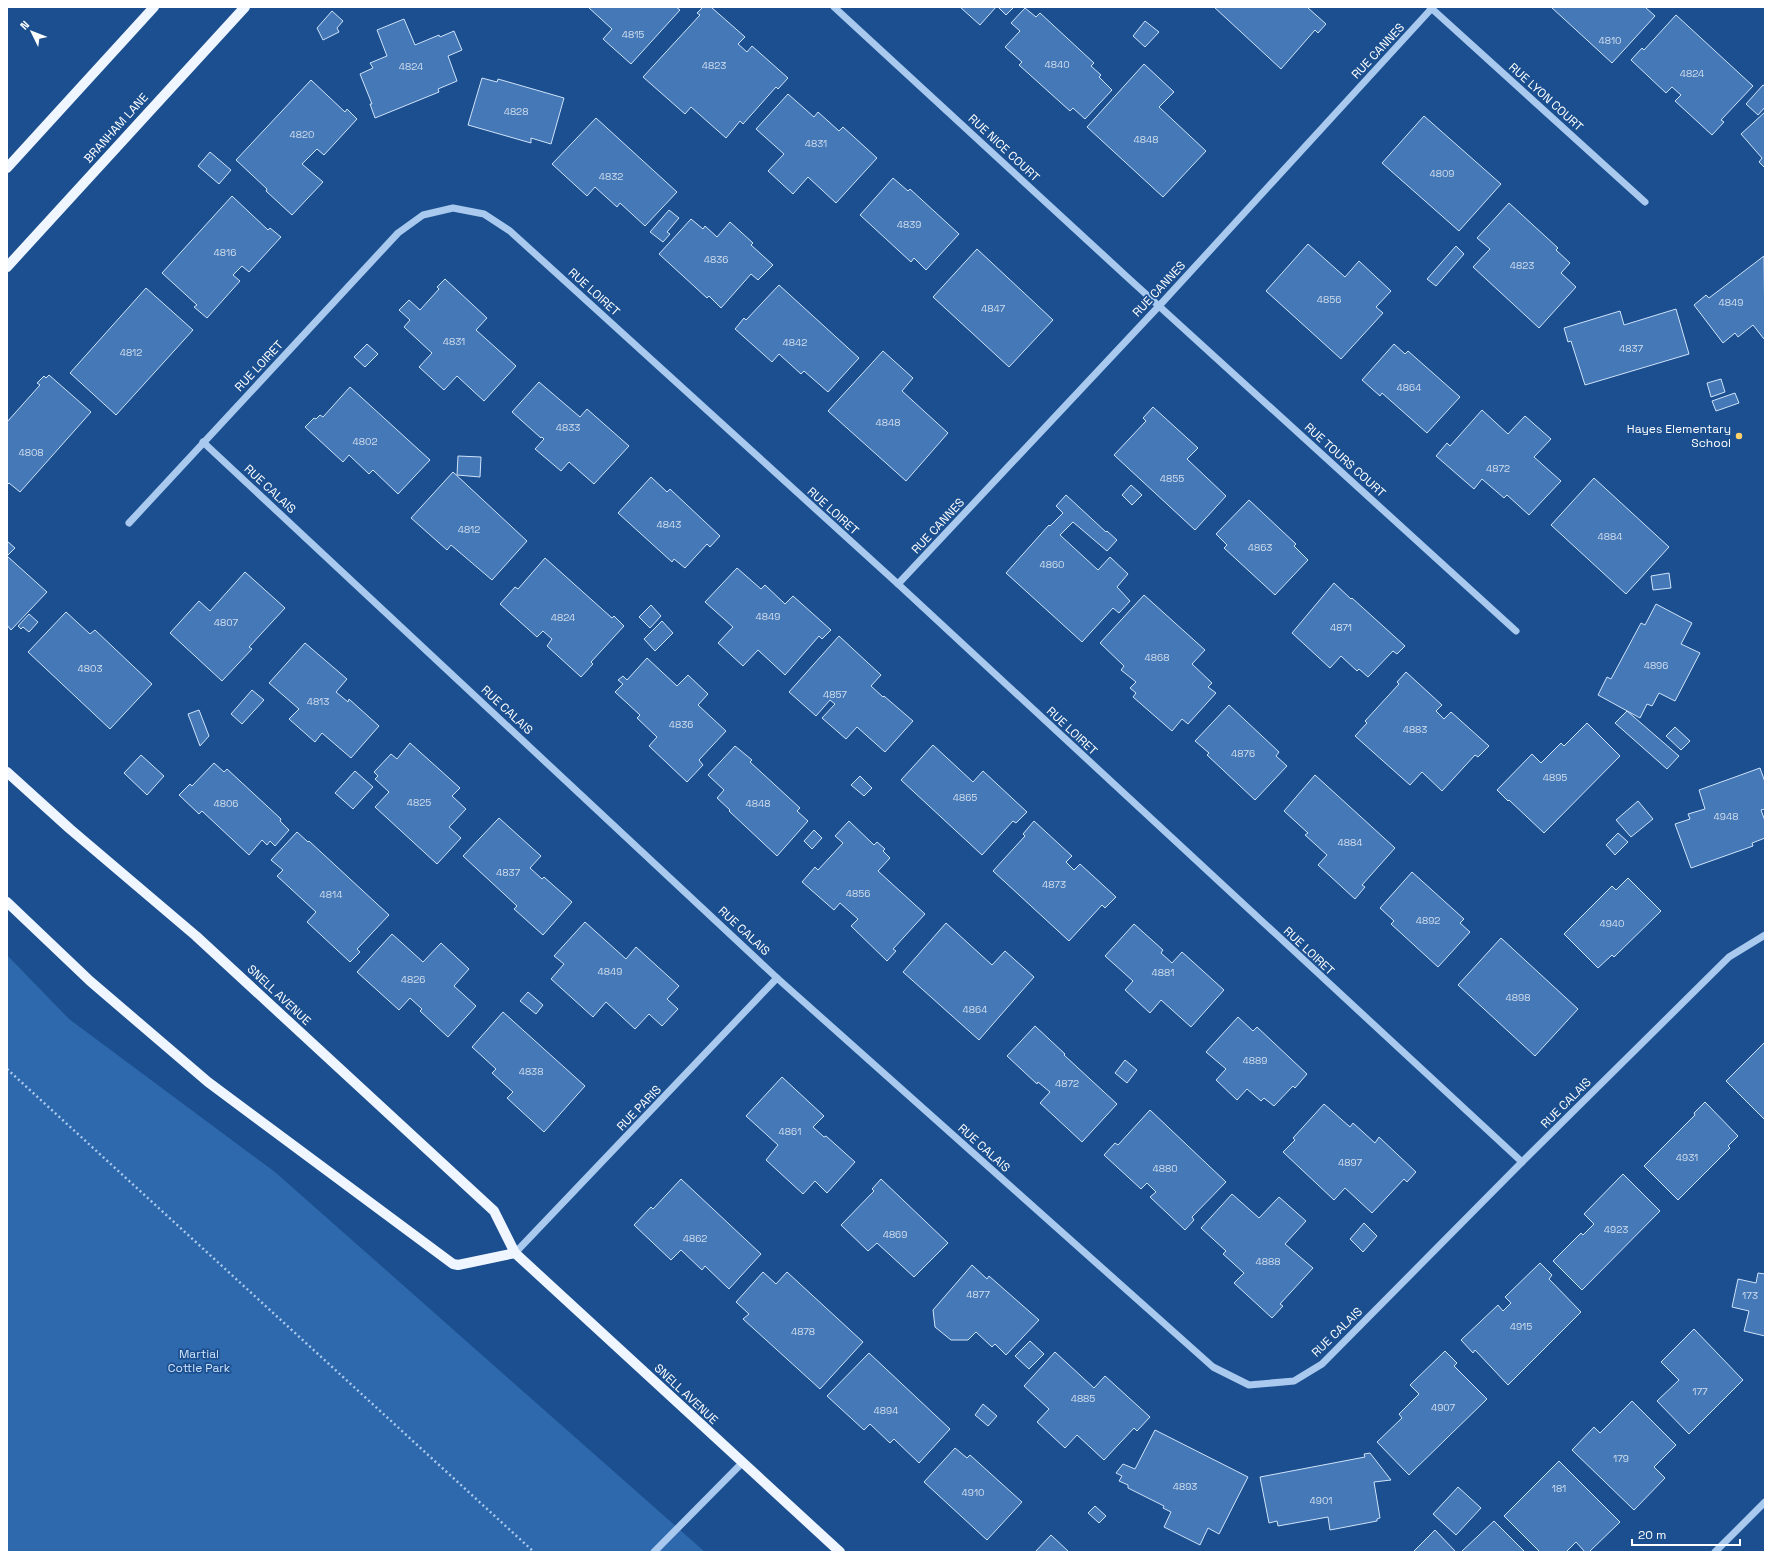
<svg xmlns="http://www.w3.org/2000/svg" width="1772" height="1559" font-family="'Space Grotesk',sans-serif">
	<rect width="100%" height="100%" fill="#1b4f8f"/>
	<polygon fill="#2e69ad" points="7,955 69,1019 275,1172 705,1552 7,1552"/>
	<g fill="#4478b7" stroke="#cfe3fa">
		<polygon points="588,7 676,7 680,10 631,64 603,39 612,29"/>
		<polygon points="703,7 711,7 745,37 738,44 747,52 752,46 788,78 778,89 776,87 743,124 740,121 726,138 691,107 685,114 643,77 700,15 697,13"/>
		<polygon points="960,7 996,7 980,25"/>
		<polygon points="998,7 1014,7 1006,15"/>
		<polygon points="1214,7 1307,7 1326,24 1318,33 1315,30 1281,69"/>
		<polygon points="1551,7 1645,7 1655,16 1612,63"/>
		<polygon points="1025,8 1036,17 1040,13 1094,63 1091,66 1101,75 1099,77 1112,90 1085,119 1073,108 1070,111 1019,65 1022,62 1005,47 1020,31 1011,23"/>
		<polygon points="332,11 343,21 337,28 339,32 323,40 317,28"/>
		<polygon points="1676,15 1753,86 1721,120 1724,122 1712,135 1675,101 1681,95 1672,87 1666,93 1631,60 1642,48 1644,50"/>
		<polygon points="404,19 415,45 439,35 440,37 454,31 462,50 448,56 457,81 438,89 439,92 375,118 370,104 372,104 360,74 373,68 370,63 387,56 377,30"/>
		<polygon points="1145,21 1159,32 1145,47 1133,36"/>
		<polygon points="1144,64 1174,92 1159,107 1206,151 1163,197 1087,127"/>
		<polygon points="482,78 497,82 498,79 564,98 551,144 531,138 531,143 468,125"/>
		<polygon points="311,80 345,112 347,109 357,119 324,155 317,149 302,164 323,182 292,215 266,191 267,189 236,160"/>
		<polygon points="1763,85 1765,86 1765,107 1758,115 1746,104"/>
		<polygon points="788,94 814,117 818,112 839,131 843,127 877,158 836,203 808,177 793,194 768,171 784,154 756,129"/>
		<polygon points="1765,112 1765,168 1759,162 1762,158 1741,134"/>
		<polygon points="1424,116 1501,184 1459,231 1382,163"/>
		<polygon points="596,118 677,192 645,226 620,203 617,207 595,187 587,196 552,164"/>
		<polygon points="210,152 231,170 219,184 198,166"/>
		<polygon points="893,178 908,191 910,189 959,234 926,270 914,258 911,262 860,215"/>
		<polygon points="232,196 268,230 270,228 281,237 249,272 242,266 233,275 240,281 207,318 194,307 197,305 162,273"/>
		<polygon points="1509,203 1558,248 1556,250 1570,263 1561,273 1576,287 1539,328 1473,267 1490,249 1477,238"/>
		<polygon points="669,210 679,218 667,232 670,234 663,242 650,232"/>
		<polygon points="691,219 703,229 705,226 717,237 730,222 753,243 751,245 773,265 758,280 751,274 721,308 709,296 707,298 659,254"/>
		<polygon points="1308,244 1345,277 1359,261 1391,291 1376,307 1383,313 1341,359 1266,291"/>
		<polygon points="1456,246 1464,254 1436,286 1427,279"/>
		<polygon points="977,249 1053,320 1009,367 933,297"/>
		<polygon points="1764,256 1765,338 1764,339 1753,325 1738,337 1735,333 1723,343 1694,305 1706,295 1709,298"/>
		<polygon points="445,279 487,318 476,330 516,366 484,401 457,376 444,390 419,367 432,353 404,327 410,320 399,310 409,300 420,310 439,289 437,287"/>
		<polygon points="779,285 859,358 828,392 804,371 801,374 779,354 772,362 735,329 744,318 746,320"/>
		<polygon points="146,288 193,330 116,415 70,373"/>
		<polygon points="1676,309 1689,354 1585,385 1571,341 1568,342 1564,328 1620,311 1624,325"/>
		<polygon points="367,344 378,354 365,367 354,357"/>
		<polygon points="1394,344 1405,354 1408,351 1460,397 1427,433 1382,393 1380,396 1362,380"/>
		<polygon points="883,351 913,378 902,391 948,433 906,481 828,411"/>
		<polygon points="49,375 91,412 20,492 9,483 7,485 7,422 40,385 37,383 44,376 46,378"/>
		<polygon points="1721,379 1725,392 1711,397 1707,383"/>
		<polygon points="539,382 580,417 587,409 629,446 594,484 569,462 561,471 535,449 544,439 542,437 541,438 512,412"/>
		<polygon points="350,387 430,460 398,494 373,470 369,474 349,455 343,462 305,427 314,418 316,419 320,415 323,417"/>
		<polygon points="1735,393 1739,403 1716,411 1712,401"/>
		<polygon points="1153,407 1198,448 1187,459 1226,496 1195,530 1114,455 1146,421 1143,418"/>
		<polygon points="1482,410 1508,434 1525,416 1551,439 1534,457 1561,481 1529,515 1507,495 1504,498 1482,479 1474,489 1436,456 1447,443 1450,446"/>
		<polygon points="458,456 481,457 480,477 457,475"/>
		<polygon points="453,472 527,541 492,580 451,545 447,550 411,518"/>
		<polygon points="651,477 667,492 670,489 720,536 710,547 707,544 685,568 674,559 672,562 618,513"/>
		<polygon points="1594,478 1669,547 1626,594 1551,525"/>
		<polygon points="1131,485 1142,495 1132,505 1122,495"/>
		<polygon points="1066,495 1106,532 1107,531 1117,540 1107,551 1073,522 1060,535 1098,570 1110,557 1128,574 1117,587 1130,601 1119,613 1113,608 1082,642 1006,573 1049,525 1050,526 1063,513 1056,506"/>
		<polygon points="1249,500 1296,544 1294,546 1308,560 1275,595 1224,548 1227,545 1216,534"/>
		<polygon points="7,541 15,548 7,556 47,592 11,630 7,625"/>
		<polygon points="545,558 612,618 614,616 624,626 591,662 593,664 581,677 547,646 552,639 543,631 537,637 500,604 515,587 518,589"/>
		<polygon points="737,568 761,589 765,585 785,604 793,596 831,630 822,639 819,636 785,675 758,650 743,666 718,643 733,627 705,602"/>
		<polygon points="245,572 285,608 249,647 252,649 222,681 170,633 199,601 210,611"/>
		<polygon points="1669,573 1671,588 1653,590 1651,576"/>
		<polygon points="1334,583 1351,599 1352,598 1405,646 1397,654 1393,651 1368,677 1359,669 1357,671 1341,656 1330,668 1292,633"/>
		<polygon points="1144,595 1205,650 1192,664 1212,683 1208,687 1216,693 1188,724 1182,719 1172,731 1133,697 1136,693 1130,688 1136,682 1121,670 1124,666 1100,643"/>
		<polygon points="1656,604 1692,623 1681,644 1700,653 1675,701 1659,693 1652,706 1647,704 1640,718 1598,695 1607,677 1611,679 1641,623 1645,625"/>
		<polygon points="651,605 661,616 650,628 639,617"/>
		<polygon points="66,612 90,634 95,630 152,684 110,729 28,652"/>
		<polygon points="29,614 38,622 29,632 23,627 21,629 18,626"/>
		<polygon points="662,621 673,633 655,651 644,639"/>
		<polygon points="839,636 881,675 871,686 883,697 884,696 913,721 885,752 857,727 846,739 822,718 835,704 830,700 816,716 789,692"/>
		<polygon points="305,643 347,679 336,692 348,702 349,699 379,726 351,758 322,733 315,742 289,719 299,709 269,683"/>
		<polygon points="647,658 677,686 688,675 708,694 698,705 726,731 699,760 703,765 687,782 649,746 657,737 637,718 640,715 615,692 623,684 618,680 623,676 627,680"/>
		<polygon points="1406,672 1442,705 1436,711 1444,719 1451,712 1489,746 1478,757 1475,755 1442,791 1422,772 1410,785 1355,736 1367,723 1365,721 1399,684 1397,682"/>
		<polygon points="252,690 264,700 242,724 231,714"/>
		<polygon points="1229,705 1279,752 1276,756 1287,766 1255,800 1207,755 1209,753 1195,741"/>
		<polygon points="199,710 209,736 200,746 188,714"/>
		<polygon points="1627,711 1679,756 1667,769 1615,723"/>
		<polygon points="1587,723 1620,756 1544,833 1509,800 1508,801 1497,790 1532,754 1541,763 1561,743 1564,746"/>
		<polygon points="1675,727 1690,741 1681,750 1666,736"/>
		<polygon points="410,743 460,788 452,796 466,809 449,827 461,838 437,864 375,807 389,792 375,779 378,776 374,772 391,754 397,759"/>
		<polygon points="933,745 973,782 983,771 1027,812 1016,823 1013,821 982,855 901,780"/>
		<polygon points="735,746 752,760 750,762 800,808 797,811 808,821 777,856 729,811 730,810 717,798 724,790 708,775"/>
		<polygon points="141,755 164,776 147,795 124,773"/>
		<polygon points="214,763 224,772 227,769 281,819 280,821 289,830 275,846 270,841 267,845 262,840 249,855 202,811 199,814 179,795 190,784 192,786"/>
		<polygon points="1760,768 1765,782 1765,809 1761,810 1765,821 1765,838 1752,843 1753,846 1691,868 1675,824 1690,819 1688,814 1705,809 1699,790"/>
		<polygon points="355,771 373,787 353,809 335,793"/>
		<polygon points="1315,775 1395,848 1362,885 1365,887 1355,899 1318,865 1327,855 1305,835 1308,833 1284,811"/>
		<polygon points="860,776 872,788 864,796 851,785"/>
		<polygon points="1638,801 1653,819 1631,837 1616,820"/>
		<polygon points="499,818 541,856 530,868 542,879 544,877 572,902 543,935 514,909 517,906 463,856"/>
		<polygon points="849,821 874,845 877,842 885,849 883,851 890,858 878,871 925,914 893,949 896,951 887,961 851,926 858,919 840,903 834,910 802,882 815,867 818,870 843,843 835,836"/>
		<polygon points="1034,821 1072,856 1066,862 1074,870 1080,864 1116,897 1105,908 1102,905 1069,941 993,871 1025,836 1023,834"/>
		<polygon points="814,830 822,838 812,849 804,841"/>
		<polygon points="297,832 308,842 309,841 389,915 357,949 360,952 350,962 307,922 316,912 277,876 283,870 271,860"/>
		<polygon points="1618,833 1628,842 1615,855 1606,845"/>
		<polygon points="1412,872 1464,919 1460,923 1470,932 1438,967 1391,924 1394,921 1380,908"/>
		<polygon points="1628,878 1661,911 1614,957 1612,955 1598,968 1564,934 1612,886 1616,890"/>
		<polygon points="585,922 626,959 636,947 679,986 667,999 678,1009 662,1026 649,1014 635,1029 606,1002 593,1017 551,979 564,964 554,956"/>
		<polygon points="946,923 992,965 1005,951 1034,977 979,1040 903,972"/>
		<polygon points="1134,924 1163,950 1161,953 1172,963 1182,952 1224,990 1191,1027 1161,1000 1150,1013 1125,990 1133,981 1105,956"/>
		<polygon points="392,934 423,962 441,943 469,969 454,986 476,1006 448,1037 420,1011 422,1009 410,998 399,1010 357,972"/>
		<polygon points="1501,938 1578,1009 1535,1056 1458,985"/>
		<polygon points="528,992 543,1005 536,1014 520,1001"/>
		<polygon points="503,1012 585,1086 544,1132 507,1098 513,1092 492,1073 496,1069 472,1047"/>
		<polygon points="1238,1017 1253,1031 1257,1027 1307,1074 1295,1088 1293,1086 1274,1106 1264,1098 1261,1101 1247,1089 1237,1100 1216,1080 1226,1069 1206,1052"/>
		<polygon points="1035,1026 1065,1054 1064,1055 1117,1104 1082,1142 1040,1103 1050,1092 1038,1082 1037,1084 1007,1056"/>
		<polygon points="1765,1042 1765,1120 1726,1081"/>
		<polygon points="1125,1060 1137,1070 1127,1083 1115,1073"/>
		<polygon points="782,1077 824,1116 813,1127 824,1137 826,1136 855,1162 827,1193 815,1181 803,1194 766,1160 778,1145 746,1116"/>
		<polygon points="1705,1102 1738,1136 1728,1146 1730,1148 1678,1200 1644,1166 1695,1115 1694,1113"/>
		<polygon points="1324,1104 1350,1127 1353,1123 1375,1143 1379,1137 1416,1172 1407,1182 1404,1179 1372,1213 1345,1188 1334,1200 1283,1152 1295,1140 1293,1138"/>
		<polygon points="1150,1110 1226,1182 1192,1217 1194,1220 1185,1230 1150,1197 1156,1192 1147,1183 1141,1189 1104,1155 1115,1143 1118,1145"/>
		<polygon points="1623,1174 1660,1211 1582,1290 1553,1261 1581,1233 1583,1235 1594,1224 1584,1214"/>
		<polygon points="681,1179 761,1254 729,1289 705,1266 702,1270 681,1250 671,1260 634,1225 651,1207 653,1209"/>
		<polygon points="881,1179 948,1243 914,1277 877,1243 868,1251 841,1225 874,1191 872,1189"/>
		<polygon points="1232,1194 1259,1218 1279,1197 1306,1221 1285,1244 1313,1268 1280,1304 1283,1306 1272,1318 1234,1283 1244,1273 1223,1254 1226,1251 1201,1228"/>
		<polygon points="1364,1223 1377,1236 1363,1252 1350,1239"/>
		<polygon points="1540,1263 1552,1275 1549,1279 1581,1312 1508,1385 1475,1350 1473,1353 1461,1340 1498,1305 1503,1311 1511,1303 1505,1297"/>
		<polygon points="972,1265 987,1279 989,1276 1039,1320 1006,1355 995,1344 992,1347 976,1332 968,1340 951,1340 935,1327 933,1310"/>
		<polygon points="763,1272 776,1284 787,1272 863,1342 820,1389 743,1319 749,1314 736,1302"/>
		<polygon points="1758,1273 1765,1274 1765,1336 1744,1331 1749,1311 1732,1307 1738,1279 1756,1283"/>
		<polygon points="1694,1329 1743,1380 1689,1434 1657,1401 1679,1380 1661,1362"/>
		<polygon points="1030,1341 1044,1354 1029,1369 1015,1356"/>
		<polygon points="1445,1351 1457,1363 1454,1366 1487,1399 1409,1475 1377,1442 1402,1418 1399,1414 1419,1394 1410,1385"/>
		<polygon points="1055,1352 1094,1388 1105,1376 1150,1417 1137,1431 1134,1428 1104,1460 1077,1435 1065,1448 1037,1422 1049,1409 1024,1386"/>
		<polygon points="869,1353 950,1429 919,1463 894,1439 890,1443 870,1424 864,1430 827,1396"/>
		<polygon points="1632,1401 1676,1445 1654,1467 1665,1478 1634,1510 1572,1450 1594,1427 1600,1433"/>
		<polygon points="983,1404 997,1416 988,1426 975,1415"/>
		<polygon points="1155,1430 1248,1477 1219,1534 1208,1528 1200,1545 1164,1527 1171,1512 1163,1508 1164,1506 1128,1488 1128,1485 1119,1481 1122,1476 1116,1473 1123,1464 1135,1469"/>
		<polygon points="955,1448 967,1458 970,1455 1022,1502 987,1540 924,1482"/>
		<polygon points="1370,1453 1391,1480 1374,1482 1380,1518 1377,1519 1377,1521 1330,1530 1328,1517 1278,1526 1277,1521 1269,1523 1260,1477 1365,1457 1364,1454"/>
		<polygon points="1559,1461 1620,1522 1589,1552 1585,1552 1576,1542 1566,1552 1540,1552 1504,1516"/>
		<polygon points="1458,1487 1481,1508 1456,1535 1433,1514"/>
		<polygon points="1095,1506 1106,1516 1099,1523 1088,1513"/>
		<polygon points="1494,1521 1525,1552 1461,1552"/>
		<polygon points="1435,1530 1456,1552 1413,1552"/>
		<polygon points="1051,1535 1069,1552 1035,1552"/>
	</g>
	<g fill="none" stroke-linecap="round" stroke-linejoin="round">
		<polyline stroke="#a9c9ee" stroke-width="2.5" stroke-dasharray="2 3" stroke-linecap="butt" points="7,1069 534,1552"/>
		<g stroke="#a9c9ee" stroke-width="7">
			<polyline points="834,7 1126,276 1516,631"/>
			<polyline points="1430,7 1645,202"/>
			<polyline points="203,442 777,978 1213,1367 1249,1385 1294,1381 1322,1364 1522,1162 1729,957 1765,935"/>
			<polyline points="129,523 398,233 423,215 453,208 484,214 510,231 898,584 1522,1162"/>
			<polyline points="898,584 1159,306 1433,7"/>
			<polyline points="515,1253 777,978"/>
			<polyline points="654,1552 742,1463"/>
			<polyline points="1715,1552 1765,1502"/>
		</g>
		<g stroke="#f0f6ff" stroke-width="10">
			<polyline points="7,168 154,7"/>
			<polyline points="7,267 245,7"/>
			<polyline points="7,772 70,829 196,936 494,1211 515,1253 840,1552"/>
			<polyline points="7,902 90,981 208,1082 453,1264 458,1265 515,1253"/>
		</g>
	</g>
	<circle fill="#ffd166" stroke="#1b4f8f" stroke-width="1.5" cx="1739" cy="436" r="4"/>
	<g text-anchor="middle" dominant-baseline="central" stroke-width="3.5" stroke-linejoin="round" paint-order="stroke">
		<g font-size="10" fill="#d0dded">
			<text x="633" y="34">4815</text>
			<text x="1610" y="40">4810</text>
			<text x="1057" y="64">4840</text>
			<text x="714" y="65">4823</text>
			<text x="411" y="66">4824</text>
			<text x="1692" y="73">4824</text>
			<text x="516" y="111">4828</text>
			<text x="302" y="134">4820</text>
			<text x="1146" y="139">4848</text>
			<text x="816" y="143">4831</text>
			<text x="1442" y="173">4809</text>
			<text x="611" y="176">4832</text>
			<text x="909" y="224">4839</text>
			<text x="225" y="252">4816</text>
			<text x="716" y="259">4836</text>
			<text x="1522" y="265">4823</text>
			<text x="1329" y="299">4856</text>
			<text x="1731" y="302">4849</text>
			<text x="993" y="308">4847</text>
			<text x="454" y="341">4831</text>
			<text x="795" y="342">4842</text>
			<text x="1631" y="348">4837</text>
			<text x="131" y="352">4812</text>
			<text x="1409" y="387">4864</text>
			<text x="888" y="422">4848</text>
			<text x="568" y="427">4833</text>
			<text x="365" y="441">4802</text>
			<text x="31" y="452">4808</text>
			<text x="1498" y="468">4872</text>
			<text x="1172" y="478">4855</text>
			<text x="669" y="524">4843</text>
			<text x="469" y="529">4812</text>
			<text x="1610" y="536">4884</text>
			<text x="1260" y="547">4863</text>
			<text x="1052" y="564">4860</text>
			<text x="768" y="616">4849</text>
			<text x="563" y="617">4824</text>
			<text x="226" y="622">4807</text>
			<text x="1341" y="627">4871</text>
			<text x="1157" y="657">4868</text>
			<text x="1656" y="665">4896</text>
			<text x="90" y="668">4803</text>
			<text x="835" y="694">4857</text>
			<text x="318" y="701">4813</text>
			<text x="681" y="724">4836</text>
			<text x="1415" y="729">4883</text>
			<text x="1243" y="753">4876</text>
			<text x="1555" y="777">4895</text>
			<text x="965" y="797">4865</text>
			<text x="419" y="802">4825</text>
			<text x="226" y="803">4806</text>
			<text x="758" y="803">4848</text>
			<text x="1726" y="816">4948</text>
			<text x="1350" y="842">4884</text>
			<text x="508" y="872">4837</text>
			<text x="1054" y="884">4873</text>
			<text x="858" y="893">4856</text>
			<text x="331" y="894">4814</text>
			<text x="1428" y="920">4892</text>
			<text x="1612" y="923">4940</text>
			<text x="610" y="971">4849</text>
			<text x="1163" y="972">4881</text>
			<text x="413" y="979">4826</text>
			<text x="1518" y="997">4898</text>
			<text x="975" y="1009">4864</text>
			<text x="1255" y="1060">4889</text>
			<text x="531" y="1071">4838</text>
			<text x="1067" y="1083">4872</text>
			<text x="790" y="1131">4861</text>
			<text x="1687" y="1157">4931</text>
			<text x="1350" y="1162">4897</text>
			<text x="1165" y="1168">4880</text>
			<text x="1616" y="1229">4923</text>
			<text x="895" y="1234">4869</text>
			<text x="695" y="1238">4862</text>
			<text x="1268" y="1261">4888</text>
			<text x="978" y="1294">4877</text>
			<text x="1750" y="1295">173</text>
			<text x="1521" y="1326">4915</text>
			<text x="803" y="1331">4878</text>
			<text x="1700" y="1391">177</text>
			<text x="1083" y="1398">4885</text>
			<text x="1443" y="1407">4907</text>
			<text x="886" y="1410">4894</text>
			<text x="1621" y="1458">179</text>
			<text x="1185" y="1486">4893</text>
			<text x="1559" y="1488">181</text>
			<text x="973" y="1492">4910</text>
			<text x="1321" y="1500">4901</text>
		</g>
		<g font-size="12" fill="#fff" stroke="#1b4f8f">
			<text transform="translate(1378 51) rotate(-47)">RUE CANNES</text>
			<text transform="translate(1546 97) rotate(42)">RUE LYON COURT</text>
			<text transform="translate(116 128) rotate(-48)">BRANHAM LANE</text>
			<text transform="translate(1004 148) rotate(43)">RUE NICE COURT</text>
			<text transform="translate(1159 289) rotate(-47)">RUE CANNES</text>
			<text transform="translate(594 292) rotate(42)">RUE LOIRET</text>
			<text transform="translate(259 366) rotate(-47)">RUE LOIRET</text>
			<text transform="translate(1345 460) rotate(42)">RUE TOURS COURT</text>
			<text transform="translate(270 489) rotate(43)">RUE CALAIS</text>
			<text transform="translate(833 511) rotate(42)">RUE LOIRET</text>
			<text transform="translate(938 526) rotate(-47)">RUE CANNES</text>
			<text transform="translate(507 710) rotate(43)">RUE CALAIS</text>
			<text transform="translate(1072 731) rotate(43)">RUE LOIRET</text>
			<text transform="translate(744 931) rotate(43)">RUE CALAIS</text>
			<text transform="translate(1309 951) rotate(43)">RUE LOIRET</text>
			<text transform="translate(279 995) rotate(43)">SNELL AVENUE</text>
			<text transform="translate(1566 1103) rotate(-45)">RUE CALAIS</text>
			<text transform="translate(639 1108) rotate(-46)">RUE PARIS</text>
			<text transform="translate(984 1148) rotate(42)">RUE CALAIS</text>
			<text transform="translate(1337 1332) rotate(-44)">RUE CALAIS</text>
			<text transform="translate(686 1394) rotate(43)">SNELL AVENUE</text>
		</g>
		<g font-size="12" fill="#fff" stroke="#1b4f8f" text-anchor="end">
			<text x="1731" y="429">Hayes Elementary<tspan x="1731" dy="14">School</tspan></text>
		</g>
		<g font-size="12" fill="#cfe3fa" stroke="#1b4f8f">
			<text x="199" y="1354">Martial<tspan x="199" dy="14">Cottle Park</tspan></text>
		</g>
	</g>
	<rect width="1772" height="1559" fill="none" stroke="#ffffff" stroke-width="16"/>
	<g transform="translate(32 32) rotate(313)" stroke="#1b4f8f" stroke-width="3" paint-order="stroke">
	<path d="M0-3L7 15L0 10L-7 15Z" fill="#ffffff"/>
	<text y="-6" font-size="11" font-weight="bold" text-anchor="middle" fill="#ffffff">N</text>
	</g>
	<path d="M1632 1539v6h108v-6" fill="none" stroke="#ffffff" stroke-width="2"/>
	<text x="1638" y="1539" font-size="12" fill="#ffffff" stroke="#1b4f8f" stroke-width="3" paint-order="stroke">20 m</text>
</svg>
